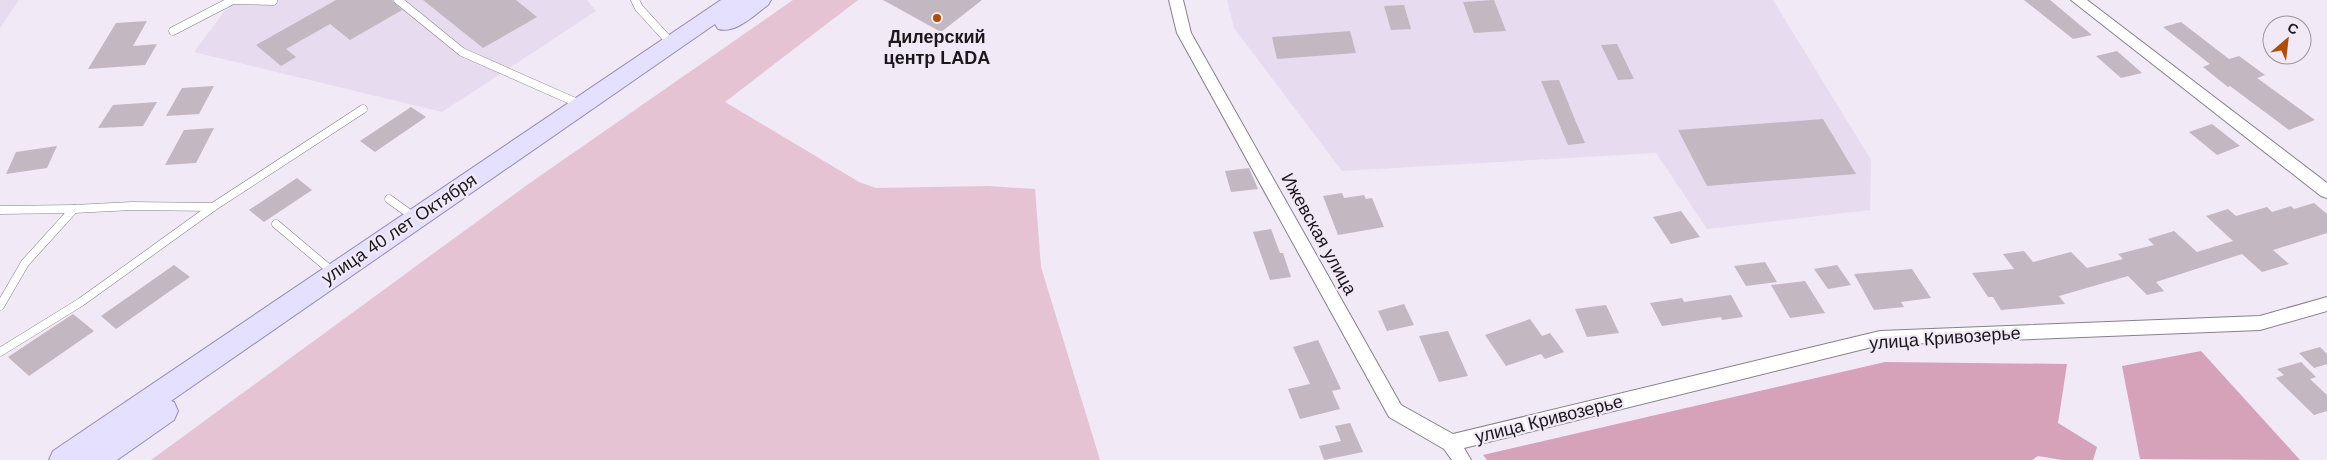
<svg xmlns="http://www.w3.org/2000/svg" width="2327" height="460" font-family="Helvetica,sans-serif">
	<rect width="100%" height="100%" fill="#f1e9f6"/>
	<g fill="#e7dbef">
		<polygon points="0,0 19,0 0,28"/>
		<polygon points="233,0 587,0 596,11 442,112 194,52"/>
		<polygon points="1227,0 1773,0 1871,160 1870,210 1707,229 1656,153 1342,171 1234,28"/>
	</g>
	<polygon fill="#e5c3d2" points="793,0 858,0 725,102 859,182 876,188 988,186 1035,189 1041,267 1100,460 151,460 527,185"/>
	<g fill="#d6a2b9">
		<polygon points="2201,351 2300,460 2140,459 2122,366"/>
		<polygon points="1885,362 2067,364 2058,423 2097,447 2093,460 2062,460 2038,456 2032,460 1487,460 1483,455"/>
	</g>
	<g fill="#c3b7c1">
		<polygon points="336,0 392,0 402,10 350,40 330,24 286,49 296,57 281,66 256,45"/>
		<polygon points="423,0 516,0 537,17 483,48"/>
		<polygon points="883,0 982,0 941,32"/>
		<polygon points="1494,0 1506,31 1474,33 1463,2"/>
		<polygon points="2024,0 2050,0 2092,35 2073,39"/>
		<polygon points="1404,5 1411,29 1391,30 1384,6"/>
		<polygon points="147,21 133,46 157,44 145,65 88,69 116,23"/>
		<polygon points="2181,22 2229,59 2239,56 2265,75 2257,78 2315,120 2289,130 2230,86 2228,87 2203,67 2210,64 2163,27"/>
		<polygon points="1350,31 1356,53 1277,59 1272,37"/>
		<polygon points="1617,44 1634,79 1618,80 1601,45"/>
		<polygon points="2117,51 2142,73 2121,78 2096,56"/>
		<polygon points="1559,80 1573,115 1585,143 1568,145 1541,81"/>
		<polygon points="214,86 199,114 166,116 182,88"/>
		<polygon points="157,102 143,126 98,128 113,105"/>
		<polygon points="411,107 426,117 375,152 360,141"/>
		<polygon points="1823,119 1856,174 1707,186 1678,130"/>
		<polygon points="2212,124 2240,146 2217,155 2189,132"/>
		<polygon points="214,128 196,163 165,165 184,130"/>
		<polygon points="57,146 47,168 6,174 16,152"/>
		<polygon points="1249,168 1258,189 1231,192 1225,171"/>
		<polygon points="297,178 312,190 264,222 249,210"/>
		<polygon points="1342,193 1344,198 1364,195 1366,199 1372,198 1384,227 1338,235 1323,196"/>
		<polygon points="2314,203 2327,214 2327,233 2273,250 2289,264 2262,272 2242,254 2156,282 2164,291 2147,295 2128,276 2059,296 2065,304 2001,310 1993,297 1988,297 1972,273 2014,269 2003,254 2024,251 2033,262 2071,252 2087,268 2123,259 2118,254 2154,245 2148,239 2174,231 2197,252 2233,241 2206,216 2228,209 2236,216 2267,207 2272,212 2291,206 2294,209"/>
		<polygon points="1681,211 1700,237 1671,244 1653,217"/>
		<polygon points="1271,229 1280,253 1283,253 1291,277 1270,280 1253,232"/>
		<polygon points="1765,262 1777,282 1746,286 1734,266"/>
		<polygon points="174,265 190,277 116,329 101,316"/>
		<polygon points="1837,265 1851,285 1828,289 1814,269"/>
		<polygon points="1912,269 1931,298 1901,302 1904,307 1874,310 1854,274"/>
		<polygon points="1805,281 1825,313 1790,318 1771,285"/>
		<polygon points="1731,295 1743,317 1722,320 1721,317 1662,326 1650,303 1682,298 1684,302"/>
		<polygon points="1404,304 1414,325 1387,331 1378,311"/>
		<polygon points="1606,305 1619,333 1587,337 1575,309"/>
		<polygon points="73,314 94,331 29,376 8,357"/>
		<polygon points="1530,319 1542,336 1550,333 1564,352 1545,359 1541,354 1506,366 1485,335"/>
		<polygon points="1448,331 1468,376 1439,382 1419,336"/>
		<polygon points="1318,340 1341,389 1332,391 1340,409 1300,419 1288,389 1310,384 1293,347"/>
		<polygon points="2320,347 2327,354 2327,364 2314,368 2299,353"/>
		<polygon points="2301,362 2316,377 2310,379 2327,395 2327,411 2314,415 2276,378 2284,375 2277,369"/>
		<polygon points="1350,423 1363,452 1324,460 1319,446 1341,441 1335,426"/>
	</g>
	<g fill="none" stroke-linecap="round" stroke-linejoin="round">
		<g stroke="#88808c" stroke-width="9">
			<g id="service">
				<polyline points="231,0 273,1"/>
				<polyline points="398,0 462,52 582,105"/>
				<polyline points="635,0 639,8 672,44"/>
				<polyline points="173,31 231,1"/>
				<polyline points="389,199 414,217"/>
				<polyline points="74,209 132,206 213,207"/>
				<polyline points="0,210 74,209 25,263 0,306"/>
				<polyline points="276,224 334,273"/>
				<polyline points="0,352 81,302 213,207 363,109"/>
			</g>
		</g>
		<g stroke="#88808c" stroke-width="2">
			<g id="minor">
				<polygon points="1169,0 1183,0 1191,33 1401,405 1453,434 1880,331 2260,316 2327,297 2327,311 2260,330 1880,345 1464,448 1471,460 1452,460 1444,449 1389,417 1177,33"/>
				<polygon points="2071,0 2087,0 2327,183 2327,198 2321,196"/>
			</g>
		</g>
		<g stroke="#948db0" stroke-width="2">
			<path id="primary" d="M721,0H771L768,5C754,15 736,34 718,29L715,24L171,401L174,402L178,411L174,420L117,460H49L53,451Z"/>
		</g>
		<use href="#service" stroke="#fff" stroke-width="8"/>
		<use href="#minor" fill="#fff" fill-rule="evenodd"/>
		<use href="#primary" fill="#e6e0ff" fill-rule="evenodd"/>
	</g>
	<circle fill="#ae4d09" stroke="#f1e9f6" stroke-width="2" cx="937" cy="18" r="5"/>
	<g text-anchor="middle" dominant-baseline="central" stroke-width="4.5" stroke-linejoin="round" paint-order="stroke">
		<g font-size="18" font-weight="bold" fill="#1b181c" stroke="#f1e9f6">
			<text x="937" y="37">Дилерский<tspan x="937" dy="21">центр LADA</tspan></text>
		</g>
		<g font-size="18" fill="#1b181c" stroke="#f1e9f6">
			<text transform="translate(399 229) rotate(-34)">улица 40 лет Октября</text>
			<text transform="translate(1319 234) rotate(61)">Ижевская улица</text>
			<text transform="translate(1945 338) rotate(-4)">улица Кривозерье</text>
			<text transform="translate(1549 419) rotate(-14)">улица Кривозерье</text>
		</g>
	</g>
	<g transform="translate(2287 40) rotate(28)"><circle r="24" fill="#f1e9f6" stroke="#9b959f"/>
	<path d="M0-4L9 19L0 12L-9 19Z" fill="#ae4d09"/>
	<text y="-8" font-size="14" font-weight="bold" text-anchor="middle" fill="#1b181c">С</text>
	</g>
</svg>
